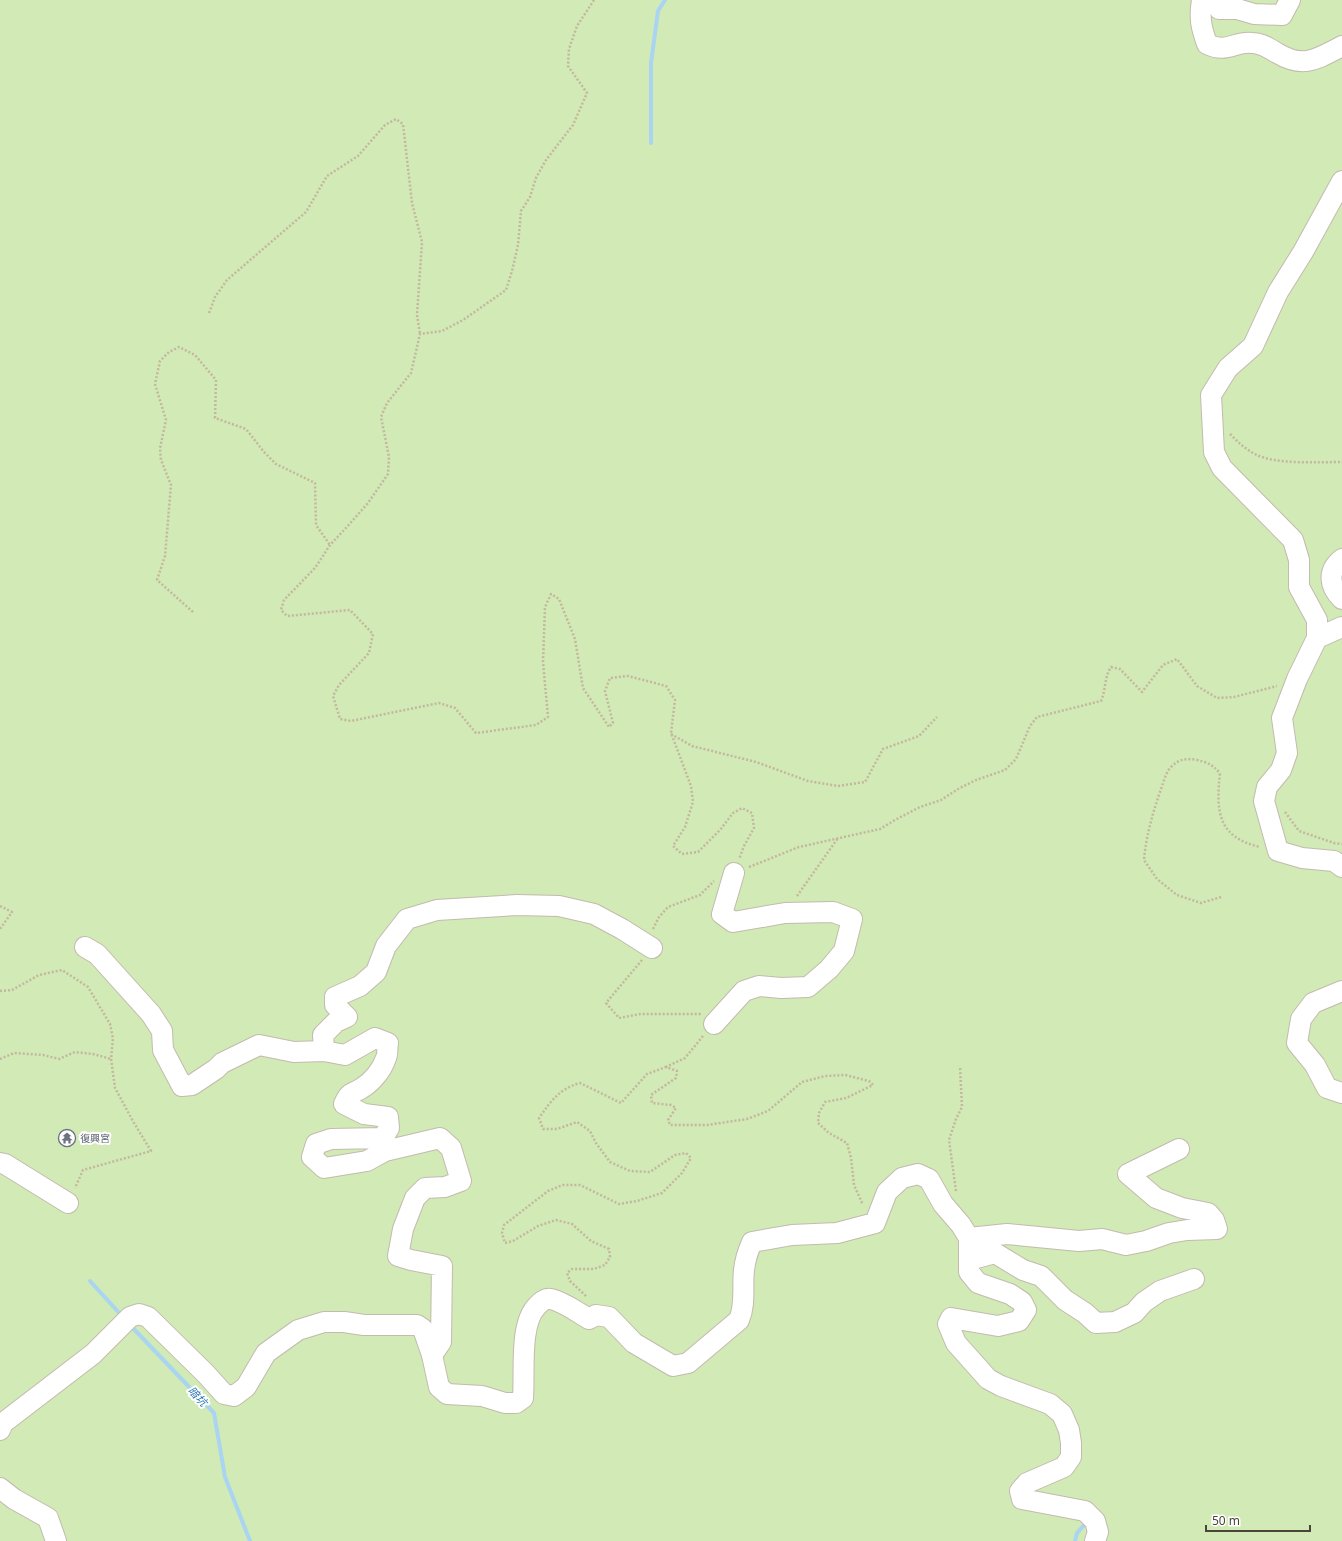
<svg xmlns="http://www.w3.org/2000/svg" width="1342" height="1541" font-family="'Noto Sans','Noto Sans TC',sans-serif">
	<rect width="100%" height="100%" fill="#f6f3ec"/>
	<rect fill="#d2eab5" x="0" y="0" width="1342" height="1541"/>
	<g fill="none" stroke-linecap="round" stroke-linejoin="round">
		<g stroke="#a9d4f2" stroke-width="4">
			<polyline points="651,143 651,63 658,11 665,0"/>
			<polyline points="90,1281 122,1316"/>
			<polyline points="129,1324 214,1413 225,1477 250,1541"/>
			<polyline points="1075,1541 1077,1533 1086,1523"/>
		</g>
		<g stroke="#c2bbae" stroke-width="22">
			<g id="minor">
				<path d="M1202,0C1199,18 1201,27 1207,44C1227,54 1234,41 1252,43C1261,43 1269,48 1277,53C1304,69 1317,59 1342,46"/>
				<polyline points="1218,0 1219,9 1237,9 1254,14 1282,15 1290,0"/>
				<polyline points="1342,181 1303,252 1278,292 1253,346 1228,368 1211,395 1214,452 1222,468 1293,540 1299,560 1299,587 1317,620 1317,638 1297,679 1282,718 1287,753 1281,770 1267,787 1264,801 1278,851 1302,858 1334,861 1342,867"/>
				<path d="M1342,559C1327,571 1329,586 1342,599"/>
				<polyline points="1317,638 1342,627"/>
				<path d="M85,947L97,954L151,1014L162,1031L163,1050L182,1086L192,1085L216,1069L222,1063L259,1045L294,1052L324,1051L345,1055L375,1038L388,1043C387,1048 388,1054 386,1058C382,1070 372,1082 362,1088C351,1095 350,1091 344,1104L364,1114L388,1117L389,1128L383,1138L331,1139L316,1144L312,1157L324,1168L367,1161L385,1151L440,1138L451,1148L461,1181L445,1187L425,1188L415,1198L403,1229L398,1256L411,1260L442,1266L441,1342L432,1355"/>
				<polyline points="1342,991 1313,1003 1301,1019 1297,1043 1315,1065 1327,1088 1342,1093"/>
				<polyline points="714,1024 744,991 759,986 781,988 808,987 829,969 844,951 852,919 833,912 785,913 733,922 722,914 734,873"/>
				<polyline points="324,1051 323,1035 336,1022 347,1017 335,1005 335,997 360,986 376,972 386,946 407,919 437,910 517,905 559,906 594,914 622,929 652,948"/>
				<polyline points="0,1163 5,1164 68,1203"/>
				<polyline points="969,1238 1007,1234 1079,1241 1102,1239 1126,1245 1146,1241 1169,1233 1187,1230 1217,1229 1214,1220 1208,1213 1182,1208 1156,1198 1128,1174 1179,1149"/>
				<polyline points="969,1260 995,1253 1023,1270 1041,1276 1065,1300 1085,1313 1096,1323 1115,1322 1134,1313 1144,1302 1160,1291 1194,1279"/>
				<path d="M0,1430L3,1423L93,1354L130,1317L139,1314L148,1317L206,1374L224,1394L234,1396L246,1387L266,1353L298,1330L324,1322H344L364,1325H417L423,1329L432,1355L439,1387L447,1394L482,1396L505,1403H516L523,1398C525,1372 519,1324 537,1306C541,1302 545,1298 551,1299C564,1302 577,1312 589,1319L596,1315L609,1317L634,1343L673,1366L688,1363L739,1320C746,1304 742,1287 744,1270C745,1260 748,1251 752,1242L792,1235L837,1233L875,1223L887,1192L902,1178L918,1174L929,1179L943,1204L961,1225L969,1238V1272L978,1283L1010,1294L1022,1302L1026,1310L1019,1321L998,1326L951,1318L948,1324L956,1343L988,1379L1001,1386L1050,1404L1062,1414L1069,1430L1071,1443V1457L1064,1467L1027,1483L1020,1491L1022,1499L1085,1511L1095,1521L1098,1532L1095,1541"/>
				<polyline points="0,1488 14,1499 48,1518 56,1541"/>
			</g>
		</g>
		<g stroke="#c4b79f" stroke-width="2.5" stroke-dasharray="2 2" stroke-linecap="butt">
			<polyline points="594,0 577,26 569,49 568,66 587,93 573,125 546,160 536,178 530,197 521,211 518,245 512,271 506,290 463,320 442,331 420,334 411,373 387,403 381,417 389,457 388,474 368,503 345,529 330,545 315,568 284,600 281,610 287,616 350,610 373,634 369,653 339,685 333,696 340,719 351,721 439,703 455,708 476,733 536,725 548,717 543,662 545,607 551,594 559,599 575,639 583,688 609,727 613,723 605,691 610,678 628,676 666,686 675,700 671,733 691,786 693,802 685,827 673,846 682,854 698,852 720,830 733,813 742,808 752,813 754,828 744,846 739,859"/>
			<polyline points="209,313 215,297 227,280 306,212 327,176 358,156 385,125 396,119 403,124 412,203 422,242 417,315 420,334"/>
			<path d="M1230,434C1238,442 1245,449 1255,454C1275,465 1319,462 1342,462"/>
			<polyline points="193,612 157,580 165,556 171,485 161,460 160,448 166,420 155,384 160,361 169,352 179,347 195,355 216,380 215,418 246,429 264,452 276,464 315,483 316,525 330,545"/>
			<polyline points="671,734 692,746 756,762 808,781 838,786 865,782 883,749 919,736 937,717"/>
			<polyline points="1285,812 1299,831 1334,843 1342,844"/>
			<path d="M749,867L799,847L880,829L895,820L920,807L941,800L958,789L976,780L1005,770L1016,759L1030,726L1037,717L1101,701C1106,690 1104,678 1111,667L1120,669L1142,692L1163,665L1177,659L1197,686L1217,698L1234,697L1277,686"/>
			<polyline points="797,896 838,838"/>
			<path d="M1221,897L1201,903L1177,895L1157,879L1144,860C1146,836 1153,812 1161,789C1164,781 1166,772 1171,767C1179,759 1186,758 1197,760C1209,763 1211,764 1220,773C1216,811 1217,837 1260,847"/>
			<polyline points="0,906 12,912 0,929"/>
			<polyline points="653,929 659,917 668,907 700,895 714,881"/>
			<polyline points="642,960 606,1003 619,1018 640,1014 702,1014"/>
			<polyline points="0,991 12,990 39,975 62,970 88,987 110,1024 113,1038 111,1059 115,1088 134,1123 151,1151 83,1170 75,1188"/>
			<polyline points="703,1036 685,1058 666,1067 677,1071 676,1078 651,1095 652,1103 671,1105 676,1108 668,1120 670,1125 707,1125 747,1119 768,1111 802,1082 825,1076 845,1075 869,1081 873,1085 846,1098 825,1102 819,1113 818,1123 829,1133 847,1143 851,1158 854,1185 863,1205"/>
			<polyline points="0,1059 14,1053 43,1055 59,1059 75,1052 93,1054 111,1059"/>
			<polyline points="956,1191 949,1140 956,1119 962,1107 960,1066"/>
			<path d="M586,1296L570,1281L567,1273L572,1269H594L605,1265L610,1257L609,1249L591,1241L572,1224L556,1220L538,1226L513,1241L505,1243L502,1233L504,1225L548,1191L563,1185H580L619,1204L637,1201L662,1193L682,1173L691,1158L686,1153L675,1155L650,1172L630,1171L610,1162L596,1143L590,1131L577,1122L557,1129H543L539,1118C551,1101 559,1089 580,1083L621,1103L647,1074L666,1067"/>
		</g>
		<use href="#minor" stroke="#fff" stroke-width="20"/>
	</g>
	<defs>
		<g id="temple-ring" transform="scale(0.9)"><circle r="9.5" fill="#fff" stroke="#6b7280" stroke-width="1.5"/><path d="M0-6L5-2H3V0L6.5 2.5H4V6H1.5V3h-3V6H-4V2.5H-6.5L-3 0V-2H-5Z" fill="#6b7280"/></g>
	</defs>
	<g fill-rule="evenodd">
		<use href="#temple-ring" x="67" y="1138"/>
	</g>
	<g text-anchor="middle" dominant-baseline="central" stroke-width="4" stroke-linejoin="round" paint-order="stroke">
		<g font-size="10" fill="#5b616d" stroke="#fff" text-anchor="start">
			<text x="80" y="1138">復興宮</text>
		</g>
		<g font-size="11" font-style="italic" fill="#2e7ab2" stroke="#fff">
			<text transform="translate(198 1396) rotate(47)">暗坑</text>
		</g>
	</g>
	<path d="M1206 1525v6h104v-6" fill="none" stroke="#4b4439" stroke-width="2"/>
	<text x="1212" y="1525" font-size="12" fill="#4b4439" stroke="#ffffff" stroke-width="3" paint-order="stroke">50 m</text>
</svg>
